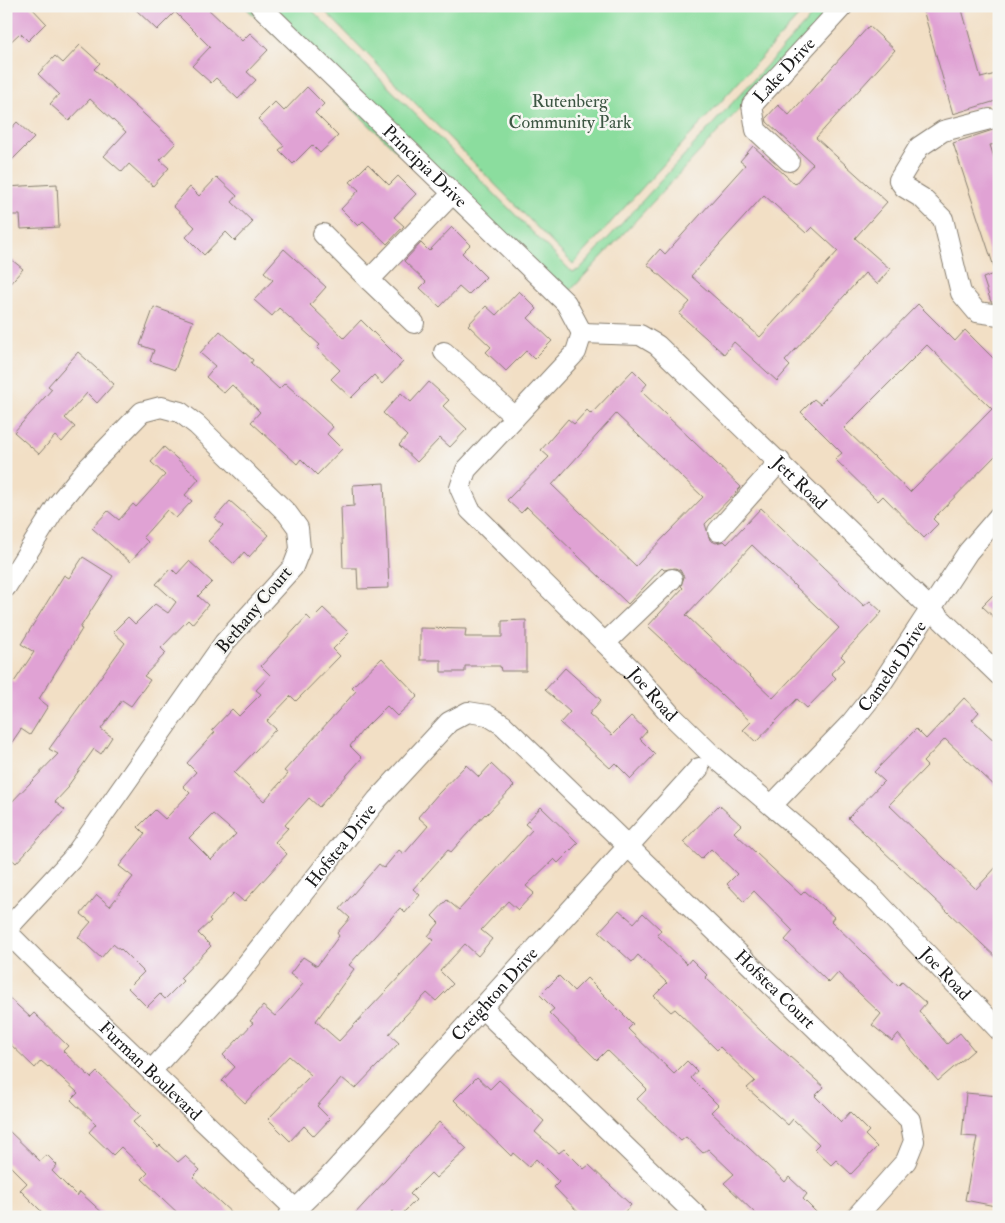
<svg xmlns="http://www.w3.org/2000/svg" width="1005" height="1223" font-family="'IM FELL Double Pica',serif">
	<rect width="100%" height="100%" fill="#f6f6f2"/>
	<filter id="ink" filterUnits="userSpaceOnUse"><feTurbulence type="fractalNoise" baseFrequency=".02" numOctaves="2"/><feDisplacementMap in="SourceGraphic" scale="10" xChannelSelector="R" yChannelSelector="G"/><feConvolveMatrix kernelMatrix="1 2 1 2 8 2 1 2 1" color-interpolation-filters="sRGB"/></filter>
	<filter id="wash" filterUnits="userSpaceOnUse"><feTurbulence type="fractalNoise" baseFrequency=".0096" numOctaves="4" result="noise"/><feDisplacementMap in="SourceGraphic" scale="20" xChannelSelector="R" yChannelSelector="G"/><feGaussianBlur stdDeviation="1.12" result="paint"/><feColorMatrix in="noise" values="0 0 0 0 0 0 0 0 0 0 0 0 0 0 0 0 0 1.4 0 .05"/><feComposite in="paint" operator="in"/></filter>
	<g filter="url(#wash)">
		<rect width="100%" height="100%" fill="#f2dfc5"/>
		<g fill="#8bdd9e" stroke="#547c5d">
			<polygon points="244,6 308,6 572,272 579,270 821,6 835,6 558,304"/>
			<polygon points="320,6 808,6 573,264"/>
		</g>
		<g id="blocks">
			<g fill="#e0a2d4" fill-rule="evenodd">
				<polygon points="6,6 30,6 46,23 28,41 20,33 6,46"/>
				<polygon points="132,6 205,6 242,41 250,33 268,50 247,72 256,80 238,99 216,78 211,83 192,66 210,47 175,12 157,30"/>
				<polygon points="922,6 961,6 981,78 999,73 999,100 953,114"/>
				<path d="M869,26L895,50L816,138L887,202L855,238L890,269L877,284L865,273L785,361L790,366L777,381L734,342L724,354L679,314L690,302L647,264L660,249L665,254L745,165L740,161L753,146L795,184L813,164L767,122L766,118L778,105L789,115ZM764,195L806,233L812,227L838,251L760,337L691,276Z"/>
				<polygon points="80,45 100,63 94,69 176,143 160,160 169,168 153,186 129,164 122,172 104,156 126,132 90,99 69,121 50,104 59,94 38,74 55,56 63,63"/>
				<polygon points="307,87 324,104 315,113 338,136 320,153 312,145 293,164 279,150 284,146 258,119 275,102 284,111"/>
				<polygon points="17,122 34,138 6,166 6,134"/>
				<polygon points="999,128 999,144 990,145 999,173 999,303 991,302 983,278 996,273 953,143"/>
				<polygon points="368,164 389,185 398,176 416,194 394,217 404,226 387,244 363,221 358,226 341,209 359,190 350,182"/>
				<polygon points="217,177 237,196 232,202 253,222 235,241 226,232 204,255 186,237 195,227 173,206 190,187 199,196"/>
				<polygon points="57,184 59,227 21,229 20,215 6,215 6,187"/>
				<polygon points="452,227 470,245 462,253 486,277 468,295 459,287 440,307 420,288 426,282 404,261 421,243 429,251"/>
				<polygon points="284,249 326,287 310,305 344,338 361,320 403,362 382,384 374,375 351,398 331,379 340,370 317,348 320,345 279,308 272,316 254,300 273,280 264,272"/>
				<polygon points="6,255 23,269 6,288"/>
				<polygon points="519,291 537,309 528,318 552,341 534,359 526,351 506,371 486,352 491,347 468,325 486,306 496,315"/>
				<path d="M918,304L955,341L965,330L999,364V452L933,519L938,524L924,538L883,496L878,501L835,459L842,453L801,412L814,399L820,404ZM927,345L992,409L910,492L844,428Z"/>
				<polygon points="154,307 193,321 175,370 150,361 154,350 140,345"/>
				<polygon points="220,331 253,360 251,363 279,389 285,383 333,427 327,434 342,449 317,475 301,459 297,464 251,422 260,412 232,385 224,393 206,377 215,366 200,353"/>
				<polygon points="78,352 114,384 97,403 87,393 65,418 75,427 62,442 55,436 39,454 14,432 52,389 48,386"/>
				<path d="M633,370L647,384L641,391L741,487L705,524L710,540L716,543L724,541L727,544L761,508L864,606L870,601L882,612L841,656L845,660L831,673L836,678L807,708L797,699L756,742L743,730L751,722L648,626L683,588L681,586L684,577L680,570L675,568L664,570L662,568L628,604L527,507L521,513L507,500L549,457L541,450L568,419L574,424L587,410L591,414ZM616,414L703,497L636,566L552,485ZM752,545L839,628L773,698L686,615Z"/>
				<polygon points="429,382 449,400 443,406 467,429 450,447 440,438 417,462 399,445 407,436 383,413 401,393 411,402"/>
				<polygon points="164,447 199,479 185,495 192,501 176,518 167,510 143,537 148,542 130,562 92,528 108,511 119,520 133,504 136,507 165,475 151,462"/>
				<polygon points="384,483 389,588 358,589 357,568 343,568 341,507 354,506 353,485"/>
				<polygon points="230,501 269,535 249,557 244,552 234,564 208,541 223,525 215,518"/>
				<polygon points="83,557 113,576 80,628 82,629 39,699 48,706 30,735 21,729 6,751 6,677 14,682 34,652 21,644 64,575 69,578"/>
				<polygon points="189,561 212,582 198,596 208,605 192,624 188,620 161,648 166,653 144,676 150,680 131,706 122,700 101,729 112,737 101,754 94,749 68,786 69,787 55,802 65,810 16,863 6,854 6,808 58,754 49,749 125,643 113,632 128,617 135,624 155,604 168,613 176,602 156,584 171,568 177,574"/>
				<polygon points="999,589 999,622 982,606"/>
				<path d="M323,608L349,633L333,649L340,656L296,701L291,696L267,721L276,729L234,773L264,801L288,774L284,771L356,691L352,687L382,658L418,696L397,716L387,706L362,731L350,746L362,758L319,807L309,798L285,825L288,828L275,842L287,854L244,902L234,893L209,919L211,921L198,933L211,946L180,978L183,981L165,999L160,994L147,1007L128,988L144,972L121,949L120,950L113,944L101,958L78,937L91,922L81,914L97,895L110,906L133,877L119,866L145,834L138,827L155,810L165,819L190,793L183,786L196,772L187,763L215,732L212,730L232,709L239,716L261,694L256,690L270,675L261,666L307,616L311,620ZM213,814L236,834L211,860L189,838Z"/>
				<polygon points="526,620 526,671 501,671 500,666 465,666 465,672 441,672 441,660 420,660 420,628 466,629 465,637 502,637 502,621"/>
				<polygon points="565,668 601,700 589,714 612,735 631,716 647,731 640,739 655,754 631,779 615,763 610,768 560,723 570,712 545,690"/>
				<polygon points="964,698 979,712 972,720 999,745 999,790 945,739 923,762 927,766 889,805 976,889 999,864 999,960 848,818 884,781 874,772 916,729 926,739"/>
				<polygon points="491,764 514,786 486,815 485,814 451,852 448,850 413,889 420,895 405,913 400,908 349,965 354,969 316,1021 339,1041 434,940 428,936 439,923 432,916 447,900 459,910 532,830 525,824 541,807 578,843 558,863 554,859 526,886 534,893 518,910 508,901 481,930 492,939 478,956 465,944 440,971 453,984 436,1001 427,993 402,1019 389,1034 399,1043 355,1089 342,1078 317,1106 330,1119 314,1136 304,1126 290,1141 268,1119 311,1075 289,1056 245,1103 222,1081 235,1067 223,1055 253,1023 250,1021 263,1006 275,1016 303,984 290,974 303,957 317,966 339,936 337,933 350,918 340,909 379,864 384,868 399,850 404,854 428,826 418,817 438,794 466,765 479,777"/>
				<polygon points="719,805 741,825 734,832 757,854 801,895 805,891 834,917 831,921 898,986 902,982 926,1003 919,1011 947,1044 960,1033 974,1050 938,1081 898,1034 892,1041 872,1025 881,1014 838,973 829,983 785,940 793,931 754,891 744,902 727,884 737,874 711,849 701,859 683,842"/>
				<polygon points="619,910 634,923 643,913 661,930 657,935 687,964 691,959 707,975 705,977 764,1034 824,1087 815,1096 841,1122 850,1112 869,1131 865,1135 877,1147 851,1174 836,1160 831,1165 814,1149 819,1144 793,1119 788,1125 747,1088 755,1081 720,1047 717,1050 675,1009 671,1012 654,996 667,983 638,955 632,962 599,932"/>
				<polygon points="559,976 574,991 587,978 633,1024 628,1029 674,1074 687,1061 697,1071 691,1078 718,1105 711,1112 785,1182 789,1177 807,1194 803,1199 821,1217 759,1217 724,1183 734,1174 708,1149 703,1153 686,1137 681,1141 637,1099 647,1089 633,1075 607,1050 597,1060 549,1013 554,1009 540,995"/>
				<polygon points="6,995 30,1017 34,1013 68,1046 63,1051 91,1078 97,1072 141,1115 133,1122 158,1147 160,1145 178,1162 185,1156 200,1170 193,1177 236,1217 182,1217 142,1179 148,1173 121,1147 113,1155 89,1132 96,1124 71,1100 78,1093 49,1066 48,1067 41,1061 35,1068 6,1040"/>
				<polygon points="477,1077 490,1089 499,1080 544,1121 535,1132 559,1153 564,1149 584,1169 589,1165 631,1205 620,1217 583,1217 554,1187 559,1182 536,1159 529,1167 513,1153 511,1156 454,1100"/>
				<polygon points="966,1093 999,1096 999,1187 995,1206 965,1200 977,1137 962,1136"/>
				<polygon points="439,1122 467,1149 436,1178 431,1173 410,1194 416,1200 399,1217 392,1211 386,1217 352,1217"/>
				<polygon points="6,1128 40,1161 47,1155 57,1165 52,1171 77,1196 80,1192 107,1217 47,1217 20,1190 27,1183 6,1162"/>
			</g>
		</g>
	</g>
	<g filter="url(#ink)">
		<use href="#blocks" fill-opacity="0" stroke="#877e70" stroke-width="1"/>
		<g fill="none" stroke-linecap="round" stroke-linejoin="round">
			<g stroke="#877e70" stroke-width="22">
				<g id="minor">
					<path id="s1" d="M260,6L566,303L582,333"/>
					<polyline points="990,119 943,131 919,147 899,180 904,187 922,198 943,219 961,293 977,312 999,315"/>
					<path id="s2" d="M789,161L756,130L752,105L843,6"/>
					<polyline points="323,234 369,280"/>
					<polyline points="414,323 369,280 453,193"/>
					<path id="s3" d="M582,333L576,352L466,470L460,488L470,510L632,670L670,714L712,755L820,847L869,893L999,1030"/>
					<path id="s4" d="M582,333L640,335L657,345L999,675"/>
					<polyline points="444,352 515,417"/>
					<polyline points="718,531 780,461"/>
					<polyline points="6,587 58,504 84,472 142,412 161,407 180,412 197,425 287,513 298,528 300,549 293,567 224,643 72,859 6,930"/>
					<polyline points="605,643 672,579"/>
					<path id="s5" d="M772,805L850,724L878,689L968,552L999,516"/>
					<path id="s6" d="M6,931L41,966L295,1209"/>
					<polyline points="483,1009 698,1217"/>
					<path id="s7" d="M151,1071L234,980L377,800L449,722L468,712L487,715L503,725L910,1120L914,1141L906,1161L856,1217"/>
					<path id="s8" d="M288,1217L327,1179L699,768"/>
				</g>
			</g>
			<use href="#minor" stroke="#fff" stroke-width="20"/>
		</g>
	</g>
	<g text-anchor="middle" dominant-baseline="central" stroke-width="5" stroke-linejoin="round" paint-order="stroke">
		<g font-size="18" fill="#1c1c1c" stroke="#f6f6f2">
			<text stroke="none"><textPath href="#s2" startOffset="118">Lake Drive</textPath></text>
			<text stroke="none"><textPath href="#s1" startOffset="230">Principia Drive</textPath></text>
			<text stroke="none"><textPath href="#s4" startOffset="276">Jett Road</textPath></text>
			<text transform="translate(254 610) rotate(-50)">Bethany Court</text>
			<text stroke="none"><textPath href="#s5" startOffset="184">Camelot Drive</textPath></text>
			<text stroke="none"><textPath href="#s3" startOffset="484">Joe Road</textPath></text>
			<text stroke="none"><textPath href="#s7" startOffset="295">Hofstea Drive</textPath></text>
			<text stroke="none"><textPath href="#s3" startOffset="889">Joe Road</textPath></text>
			<text stroke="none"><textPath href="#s7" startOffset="898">Hofstea Court</textPath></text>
			<text stroke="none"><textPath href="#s8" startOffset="304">Creighton Drive</textPath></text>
			<text stroke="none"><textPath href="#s6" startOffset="201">Furman Boulevard</textPath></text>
		</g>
		<g font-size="18" fill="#3d5643" stroke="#f6f6f2">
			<text x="570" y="101">Rutenberg<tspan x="570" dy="21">Community Park</tspan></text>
		</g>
	</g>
	<rect width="1005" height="1223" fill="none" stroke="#f6f6f2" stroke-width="25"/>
</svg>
